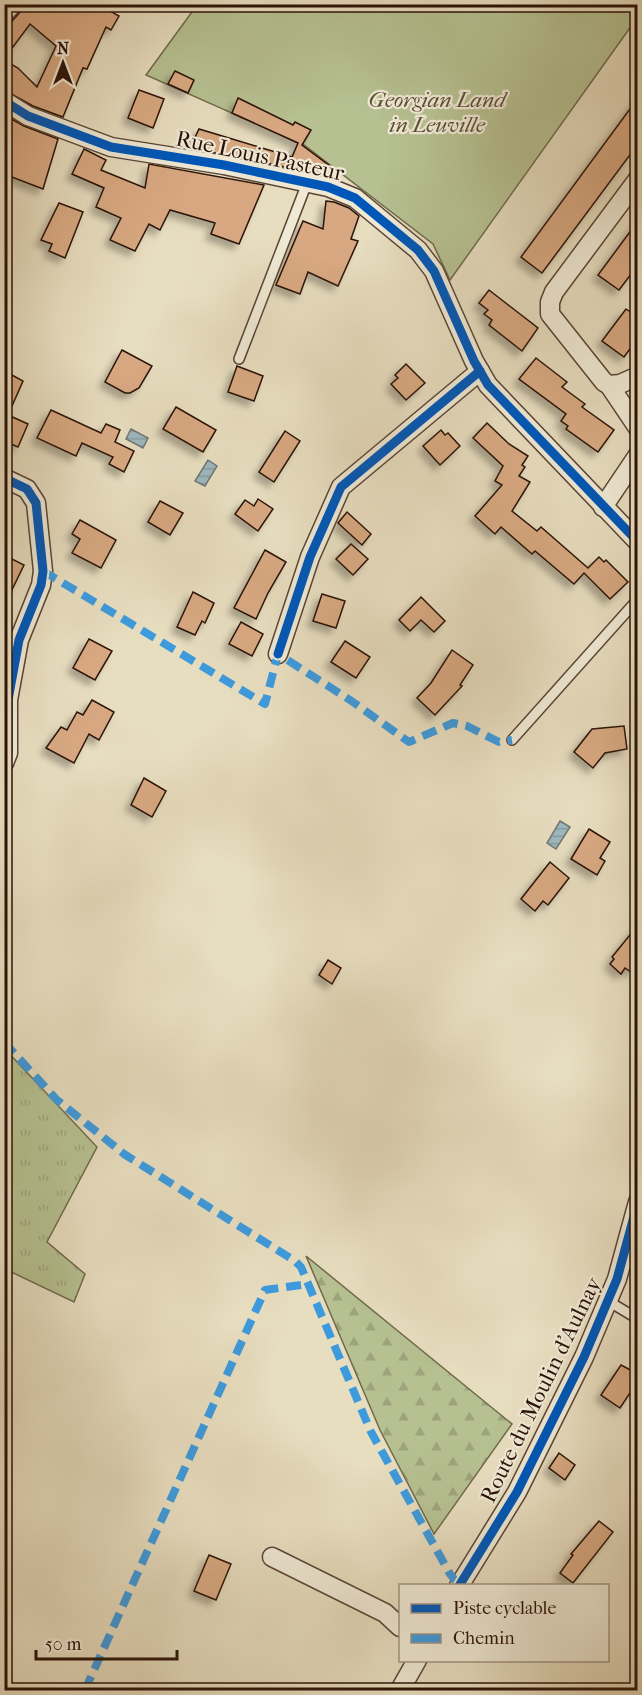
<svg xmlns="http://www.w3.org/2000/svg" width="642" height="1695" font-family="'IM FELL French Canon',serif">
	<defs>
		<pattern id="grass-tufts" width="24" height="20" patternUnits="userSpaceOnUse" patternTransform="scale(1.5)"><rect width="24" height="20" fill="#b6c091"/><path d="M3 7l-1-3M5 7V3M7 7l1-3M15 17l-1-3M17 17v-4M19 17l1-3" fill="none" stroke="#9da47c"/></pattern>
		<pattern id="forest-firs" width="22" height="20" patternUnits="userSpaceOnUse" patternTransform="scale(1.5)"><rect width="22" height="20" fill="#b6c091"/><path d="M5 1l3.5 6h-7zM16 11l3.5 6h-7z" fill="#9da47c"/></pattern>
		<pattern id="water-rules" width="6" height="5" patternUnits="userSpaceOnUse" patternTransform="scale(1.5)"><rect width="6" height="5" fill="#9db8be"/><path d="M0 2.5h6" fill="none" stroke="#879da2"/></pattern>
		<filter id="shadow"><feDropShadow dx="-5.5" dy="5.5" stdDeviation="3" flood-color="#0004"/></filter>
	</defs>
	<rect width="100%" height="100%" fill="#e7ddbf"/>
	<filter id="stains"><feTurbulence type="fractalNoise" baseFrequency=".00333" numOctaves="4"/><feColorMatrix values="0 0 0 0 .2 0 0 0 0 .09 0 0 0 0 .02 0 0 0 .5 -.17"/></filter>
	<radialGradient id="worn" r=".72"><stop offset=".6" stop-color="#630" stop-opacity="0"/><stop offset="1" stop-color="#630" stop-opacity=".3"/></radialGradient>
	<polygon fill="url(#grass-tufts)" stroke="#70694c" stroke-width="1.5" points="4,1048 97,1147 47,1242 85,1274 74,1302 5,1269"/>
	<polygon fill="url(#forest-firs)" stroke="#70694c" stroke-width="1.5" points="306,1256 512,1424 434,1534 380,1430"/>
	<polygon fill="#b6c091" stroke="#70694c" stroke-width="1.5" points="197,5 637,5 637,18 450,280 433,244 304,145 146,75"/>
	<g fill="url(#water-rules)" stroke="#6f7675" stroke-width="1.5">
		<polygon points="131,429 148,438 143,448 126,439"/>
		<polygon points="208,460 217,466 205,486 195,481"/>
		<polygon points="560,821 570,827 556,849 547,843"/>
	</g>
	<g fill="#d7a881" stroke="#2b1207" stroke-width="1.5" filter="url(#shadow)">
		<polygon points="24,4 98,4 119,16 111,30 106,27 87,69 83,68 63,117 33,106 4,90 4,60 18,68 37,87 56,46 30,24 4,59 4,24 12,21 21,11"/>
		<polygon points="175,71 194,80 188,93 168,84"/>
		<polygon points="139,90 164,99 153,128 128,118"/>
		<polygon points="238,98 293,125 295,122 311,130 302,145 334,169 330,176 190,148 199,129 292,157 298,143 232,113"/>
		<polygon points="638,98 638,144 542,273 521,257"/>
		<polygon points="4,115 24,126 58,139 43,189 4,174"/>
		<polygon points="84,149 106,160 101,170 145,188 149,164 264,185 239,244 211,234 215,223 170,210 160,230 149,224 135,251 110,240 121,218 96,207 104,188 72,174"/>
		<polygon points="326,201 334,202 349,208 359,216 351,239 358,241 338,286 308,272 300,294 276,285 303,221 323,229"/>
		<polygon points="59,203 83,212 65,258 49,251 52,244 41,240"/>
		<polygon points="638,221 638,265 619,290 598,275"/>
		<polygon points="489,290 538,328 522,351 489,325 492,320 484,314 488,310 479,303"/>
		<polygon points="626,309 638,317 638,338 624,357 602,341"/>
		<polygon points="122,350 152,366 139,388 130,393 125,393 105,382"/>
		<polygon points="536,358 567,382 562,387 585,404 582,407 614,430 598,452 566,429 568,426 561,421 566,414 519,379"/>
		<polygon points="406,364 425,383 406,400 391,384 398,378 395,375"/>
		<polygon points="237,366 263,376 254,401 228,392"/>
		<polygon points="10,374 23,381 8,415 28,424 18,447 4,441 4,386"/>
		<polygon points="176,407 216,430 203,452 163,429"/>
		<polygon points="51,410 101,433 106,424 120,430 115,442 134,451 124,472 109,464 113,457 82,443 76,456 37,438"/>
		<polygon points="487,423 509,444 528,456 522,465 525,467 519,476 530,482 512,511 537,531 541,527 588,568 599,557 604,562 606,560 628,582 610,599 584,573 574,584 535,551 532,554 501,527 495,534 475,516 502,485 495,481 503,466 473,438"/>
		<polygon points="441,430 445,435 448,433 460,446 440,465 423,446"/>
		<polygon points="285,431 300,441 274,482 259,472"/>
		<polygon points="258,499 273,509 258,531 235,514 245,500 254,506"/>
		<polygon points="160,501 183,513 170,535 148,522"/>
		<polygon points="347,512 371,534 362,545 338,523"/>
		<polygon points="80,520 116,540 101,568 72,553 80,539 72,534"/>
		<polygon points="351,544 368,559 353,575 336,559"/>
		<polygon points="265,550 286,562 268,593 256,619 234,608"/>
		<polygon points="4,555 24,565 4,606"/>
		<polygon points="193,592 214,603 205,623 202,621 195,635 177,627"/>
		<polygon points="322,594 345,601 336,628 313,621"/>
		<polygon points="421,597 445,621 434,632 421,620 410,631 399,620"/>
		<polygon points="241,622 263,634 252,656 229,644"/>
		<polygon points="89,639 112,651 95,680 73,668"/>
		<polygon points="345,641 370,657 356,678 331,662"/>
		<polygon points="452,650 473,665 460,685 462,686 435,715 417,698 431,683"/>
		<polygon points="92,700 114,712 99,740 89,734 74,763 46,748 61,727 67,730 77,712 83,715"/>
		<polygon points="624,726 627,749 605,753 593,768 574,752 592,729"/>
		<polygon points="144,778 166,791 152,817 131,805"/>
		<polygon points="589,829 610,842 600,858 605,861 597,875 571,859"/>
		<polygon points="550,862 569,878 548,905 543,901 535,911 521,899"/>
		<polygon points="638,925 638,964 631,972 625,968 621,974 610,964 614,959 612,957"/>
		<polygon points="328,960 341,968 332,984 319,975"/>
		<polygon points="621,1365 638,1374 638,1381 620,1408 601,1395"/>
		<polygon points="559,1453 575,1465 565,1480 549,1468"/>
		<polygon points="599,1521 613,1532 573,1583 560,1573 573,1555 571,1554"/>
		<polygon points="209,1555 231,1564 216,1600 194,1591"/>
	</g>
	<g fill="none" stroke-linecap="round" stroke-linejoin="round">
		<g stroke="#5a4535" stroke-width="12">
			<g id="lane">
				<polyline points="239,359 307,183"/>
				<polyline points="512,740 638,599"/>
				<polyline points="608,1301 638,1319"/>
			</g>
		</g>
		<g stroke="#5a4535" stroke-width="21">
			<g id="street">
				<polyline points="4,13 13,4"/>
				<polyline points="4,101 28,116 111,147 224,165 328,187 355,198 418,250 434,271 474,361 488,385 638,542"/>
				<polyline points="638,179 554,292 550,302 550,314 604,382 609,385 620,384 638,376"/>
				<polyline points="609,385 638,428"/>
				<polyline points="4,478 27,489 36,503 43,571 41,585 19,640 8,700 8,753 4,763"/>
				<polyline points="603,507 638,455"/>
				<polyline points="278,654 310,557 341,487 480,371"/>
				<polyline points="272,1557 385,1613 400,1627"/>
				<polyline points="459,1586 517,1492 584,1357 617,1279 638,1202"/>
				<polyline points="400,1690 417,1660"/>
			</g>
		</g>
		<use href="#lane" stroke="#efe9d5" stroke-width="9"/>
		<use href="#street" stroke="#efe9d5" stroke-width="18"/>
		<g stroke="#3d9add" stroke-width="8" stroke-dasharray="15 8" stroke-linecap="butt">
			<polyline points="43,571 265,704 278,654 350,700 409,742 453,723 467,726 499,742 512,740"/>
			<polyline points="4,1042 56,1099 124,1154 295,1261 301,1267 371,1432 450,1574 459,1585"/>
			<polyline points="85,1690 265,1290 308,1284"/>
		</g>
		<g stroke="#efe9d5" stroke-width="13">
			<g id="cycleway">
				<polyline points="4,101 28,116 111,147 224,165 328,187 355,198 418,250 434,271 474,361 488,385 638,542"/>
				<polyline points="4,478 27,489 36,503 43,571 41,585 19,640 8,700 8,753 4,763"/>
				<polyline points="278,654 310,557 341,487 480,371"/>
				<polyline points="459,1586 517,1492 584,1357 617,1279 638,1202"/>
			</g>
		</g>
		<use href="#cycleway" stroke="#0057b8" stroke-width="9"/>
	</g>
	<g text-anchor="middle" dominant-baseline="central" stroke-width="4.5" stroke-linejoin="round" paint-order="stroke">
		<g font-size="22" font-style="italic" fill="#5c4f37" stroke="#efe9d5">
			<text x="437" y="100">Georgian Land<tspan x="437" dy="25">in Leuville</tspan></text>
		</g>
		<g font-size="22" fill="#2b1207" stroke="#efe9d5">
			<text transform="translate(260 156) rotate(12)">Rue Louis Pasteur</text>
			<text transform="translate(541 1390) rotate(-64)">Route du Moulin d'Aulnay</text>
		</g>
	</g>
	<rect width="642" height="1695" fill="none" stroke="#e7ddbf" stroke-width="24"/>
	<rect x="6" y="6" width="630" height="1683" fill="none" stroke="#2b1207" stroke-width="3"/>
	<rect x="12" y="12" width="618" height="1671" fill="none" stroke="#2b1207" stroke-width="1.5"/>
	<rect x="399" y="1584" width="210" height="78" fill="#efe9d5" stroke="#a19383" stroke-width="1.5"/>
	<rect x="411" y="1604" width="30" height="9" fill="#0057b8" stroke="#a19383" stroke-width="1.5"/>
	<text x="453" y="1614" font-size="18" fill="#2b1207">Piste cyclable</text>
	<rect x="411" y="1634" width="30" height="9" fill="#3d9add" stroke="#a19383" stroke-width="1.5"/>
	<text x="453" y="1644" font-size="18" fill="#2b1207">Chemin</text>
	<g transform="translate(63 63)" stroke="#efe9d5" stroke-width="4.5" paint-order="stroke">
	<path d="M0-4.5L10 22L0 15L-10 22Z" fill="#2b1207"/>
	<text y="-9" font-size="16" font-weight="bold" text-anchor="middle" fill="#2b1207">N</text>
	</g>
	<path d="M36 1650v9h141v-9" fill="none" stroke="#2b1207" stroke-width="3"/>
	<text x="45" y="1650" font-size="18" fill="#2b1207" stroke="#efe9d5" stroke-width="4.5" paint-order="stroke">50 m</text>
	<rect width="100%" height="100%" filter="url(#stains)"/>
	<rect width="100%" height="100%" fill="url(#worn)"/>
</svg>
